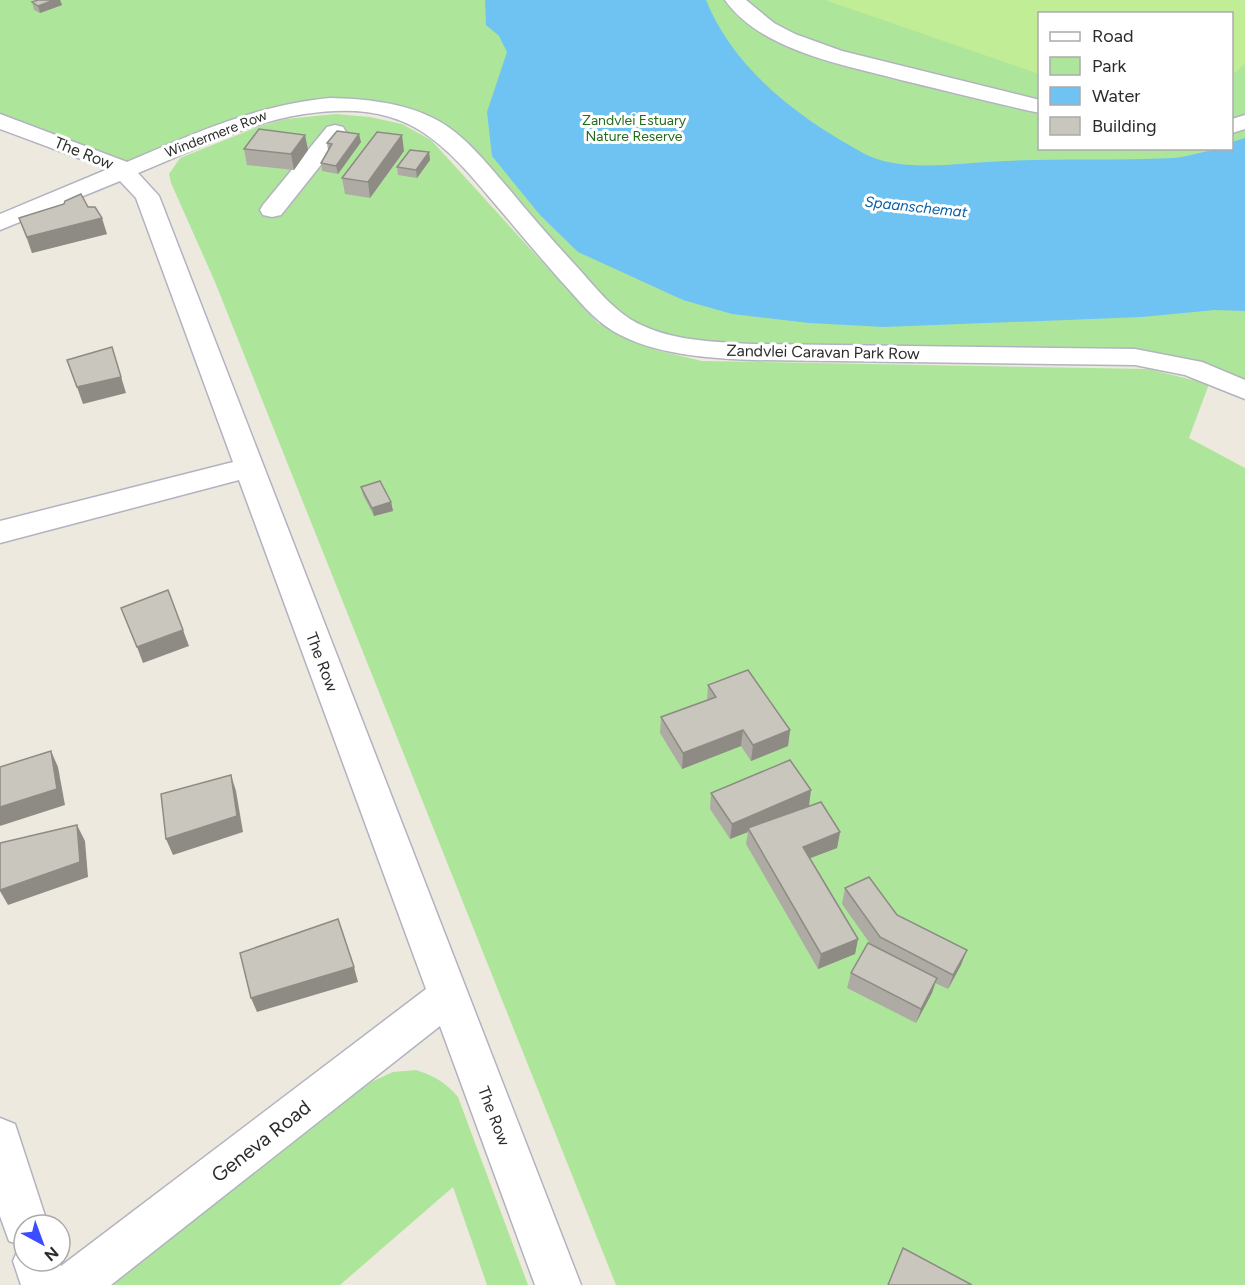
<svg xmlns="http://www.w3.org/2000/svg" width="1245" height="1285" font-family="Figtree,sans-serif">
	<rect width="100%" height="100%" fill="#eee9de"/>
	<g fill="#ade69a" fill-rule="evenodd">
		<path d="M0,0H1245V389L1162,360L719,351L629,326L509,193L395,112L297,108L125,171L0,121ZM1040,14H1232V148H1040Z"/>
		<polygon points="336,114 370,117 402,124 431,140 598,323 656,350 702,361 1148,369 1209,384 1189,438 1245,468 1245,1285 616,1285 215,282 171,183 169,174 180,158 257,127 286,119"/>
		<path d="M416,1070C435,1076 445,1082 458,1097L528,1285H487L453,1187L340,1285H111L360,1087L393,1072Z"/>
	</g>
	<polygon fill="#c0ed95" points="825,0 1245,0 1245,64 1232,75 1232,14 1040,14 1039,74"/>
	<path fill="#6fc3f2" d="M485,0H706C731,62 786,108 842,141C856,149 871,159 888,162C927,170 966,162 1006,161C1062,158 1118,161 1174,158C1194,156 1211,148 1232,148V142L1245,138V311L1215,310L1142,317L884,327L809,323L732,314L683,300L578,252L540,215L492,156L487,112L507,52L499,36L486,25Z"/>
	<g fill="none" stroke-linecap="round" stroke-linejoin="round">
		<g stroke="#b2b3c0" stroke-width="3">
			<g id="minor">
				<path d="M725,0H746L774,23L795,34L842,51L1040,100V113C993,103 947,91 901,80C845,65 761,51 725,0Z"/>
				<path d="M330,98C365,99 401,102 433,118C464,133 486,163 509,189C531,216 554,242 578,268C594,286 610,306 630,319C666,341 713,342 754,344L1135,349L1202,362L1245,380V399L1185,375L1135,365L754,360C707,358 654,355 613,331C593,319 577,298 561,281C537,254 514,226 490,198C434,130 397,100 304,114C246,123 192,151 138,173L159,196L581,1285H535L440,1026L111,1285H21L13,1261L20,1245L9,1241L0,1216V1118L15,1124L48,1225H24V1261H59L61,1266L426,989L239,480L0,543V521L233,462L136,198L120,181L0,230V214L108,169L0,129V114L127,162C195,133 256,105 330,98Z"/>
				<polygon points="1245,115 1245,129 1232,133 1232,119"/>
				<polygon points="335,125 343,127 346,132 343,137 281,215 272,217 263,215 260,210 263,205 327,127"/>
			</g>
		</g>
		<use href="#minor" fill="#fff" fill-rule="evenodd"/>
	</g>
	<g fill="#adaba3">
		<polygon points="38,0 60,0 62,5 40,13 34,10 32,2"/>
		<polygon points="305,135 308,150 294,170 247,165 244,149"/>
		<polygon points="361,142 338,174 322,171 321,163 328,150 327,143"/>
		<polygon points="404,151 370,198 345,194 342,178"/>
		<polygon points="429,152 430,160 417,178 398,175 397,167"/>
		<polygon points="88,207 107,234 32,253 19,218"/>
		<polygon points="361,487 391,502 393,511 374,516 363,495"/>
		<polygon points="708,685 790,730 788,746 751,761 741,746 682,769 660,733 661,717 707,700"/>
		<polygon points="711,793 809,806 801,809 840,832 837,848 810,858 858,939 855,954 818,969 746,844 748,832 730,839 710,809"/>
		<polygon points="845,888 897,915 961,965 948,989 935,983 932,993 916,1023 847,988 851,973 871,945 842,904"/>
	</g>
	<g fill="#8d8b84">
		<polygon points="54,0 60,0 62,5 40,13 38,6"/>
		<polygon points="359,134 361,142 338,174 336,166"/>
		<polygon points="305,135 308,150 294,170 291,154"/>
		<polygon points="402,135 404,151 370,198 368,182"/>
		<polygon points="429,152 430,160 417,178 416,170"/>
		<polygon points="102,218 107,234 32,253 27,237"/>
		<polygon points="112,347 126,393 83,404 77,387"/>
		<polygon points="391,502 393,511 374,516 372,508"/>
		<polygon points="183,630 189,646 143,663 137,647"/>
		<polygon points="743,730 741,746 682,769 683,753"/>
		<polygon points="790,730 788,746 751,761 753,745"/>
		<polygon points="51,751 58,767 65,805 0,826 0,807"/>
		<polygon points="231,775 236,791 243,832 173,855 166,839"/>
		<polygon points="811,790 809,806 750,831 748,828 748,832 730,839 732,824"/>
		<polygon points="77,825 85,841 88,877 8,905 0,891 0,890"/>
		<polygon points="840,832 837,848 800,862 803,847"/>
		<polygon points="858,939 855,954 818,969 821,954"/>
		<polygon points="967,950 961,965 948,989 953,975"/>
		<polygon points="354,967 358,982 257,1012 251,998"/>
		<polygon points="937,978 932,993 916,1023 921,1009"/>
	</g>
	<g fill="#c9c7bd" stroke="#8d8b84" stroke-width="1.5">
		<polygon points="38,0 54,0 38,6 32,2"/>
		<polygon points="259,129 305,135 291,154 244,149"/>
		<polygon points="337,131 359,134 336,166 321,163 332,144 327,143"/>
		<polygon points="377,132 402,135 368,182 342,178"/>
		<polygon points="410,150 429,152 416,170 397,167"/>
		<polygon points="81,194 88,207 95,207 102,218 27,237 19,218 64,204 65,201"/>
		<polygon points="112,347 121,377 77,387 67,360"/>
		<polygon points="380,481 391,502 372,508 361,487"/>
		<polygon points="168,590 183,630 137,647 121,608"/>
		<polygon points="748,670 790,730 753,745 743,730 683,753 661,717 716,697 708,685"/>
		<polygon points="51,751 57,789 0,807 0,767"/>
		<polygon points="790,760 811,790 732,824 711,793"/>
		<polygon points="231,775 237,816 166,839 161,794"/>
		<polygon points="821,802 840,832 803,847 858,939 821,954 748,828"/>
		<polygon points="77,825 80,862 0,890 0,843"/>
		<polygon points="869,877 897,915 967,950 953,975 880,937 845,888"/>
		<polygon points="338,919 354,967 251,998 240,953"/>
		<polygon points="868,943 937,978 921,1009 851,973"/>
		<polygon points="903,1248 972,1285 888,1285"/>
	</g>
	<g text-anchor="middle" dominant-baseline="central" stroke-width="6" stroke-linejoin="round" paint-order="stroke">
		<g font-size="14" fill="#226d19" stroke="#fff">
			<text x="634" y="120">Zandvlei Estuary<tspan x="634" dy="16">Nature Reserve</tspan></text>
		</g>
		<g font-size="14" fill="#2c2c2c" stroke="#fff">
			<text transform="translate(216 134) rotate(-21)">Windermere Row</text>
		</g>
		<g font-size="15" font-style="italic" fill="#0a60a3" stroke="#fff">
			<text transform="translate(916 207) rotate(6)">Spaanschemat</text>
		</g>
		<g font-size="16" fill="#2c2c2c" stroke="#fff">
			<text transform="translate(84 153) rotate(22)">The Row</text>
			<text transform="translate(823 352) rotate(1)">Zandvlei Caravan Park Row</text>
			<text transform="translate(322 662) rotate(69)">The Row</text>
			<text transform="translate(494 1116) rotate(69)">The Row</text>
		</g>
		<g font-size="20" fill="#2c2c2c" stroke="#fff">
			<text transform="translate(261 1141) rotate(-38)">Geneva Road</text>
		</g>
	</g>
	<rect x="1038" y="12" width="195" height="138" fill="#ffffff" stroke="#ababab" stroke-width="1.5"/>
	<rect x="1050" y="32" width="30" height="9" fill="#ffffff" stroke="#ababab" stroke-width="1.5"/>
	<text x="1092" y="42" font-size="18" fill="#2c2c2c">Road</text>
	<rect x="1050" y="57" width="30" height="18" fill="#ade69a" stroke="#ababab" stroke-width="1.5"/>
	<text x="1092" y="72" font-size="18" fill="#2c2c2c">Park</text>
	<rect x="1050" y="87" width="30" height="18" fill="#6fc3f2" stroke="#ababab" stroke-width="1.5"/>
	<text x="1092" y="102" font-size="18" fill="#2c2c2c">Water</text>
	<rect x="1050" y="117" width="30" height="18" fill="#c9c7bd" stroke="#ababab" stroke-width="1.5"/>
	<text x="1092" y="132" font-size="18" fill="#2c2c2c">Building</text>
	<g transform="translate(42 1243) rotate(139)"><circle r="28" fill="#ffffff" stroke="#ababab" stroke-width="1.5"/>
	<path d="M0-4.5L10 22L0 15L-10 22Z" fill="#3b4dff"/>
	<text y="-9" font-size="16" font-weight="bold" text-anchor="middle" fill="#2c2c2c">N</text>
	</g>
</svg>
